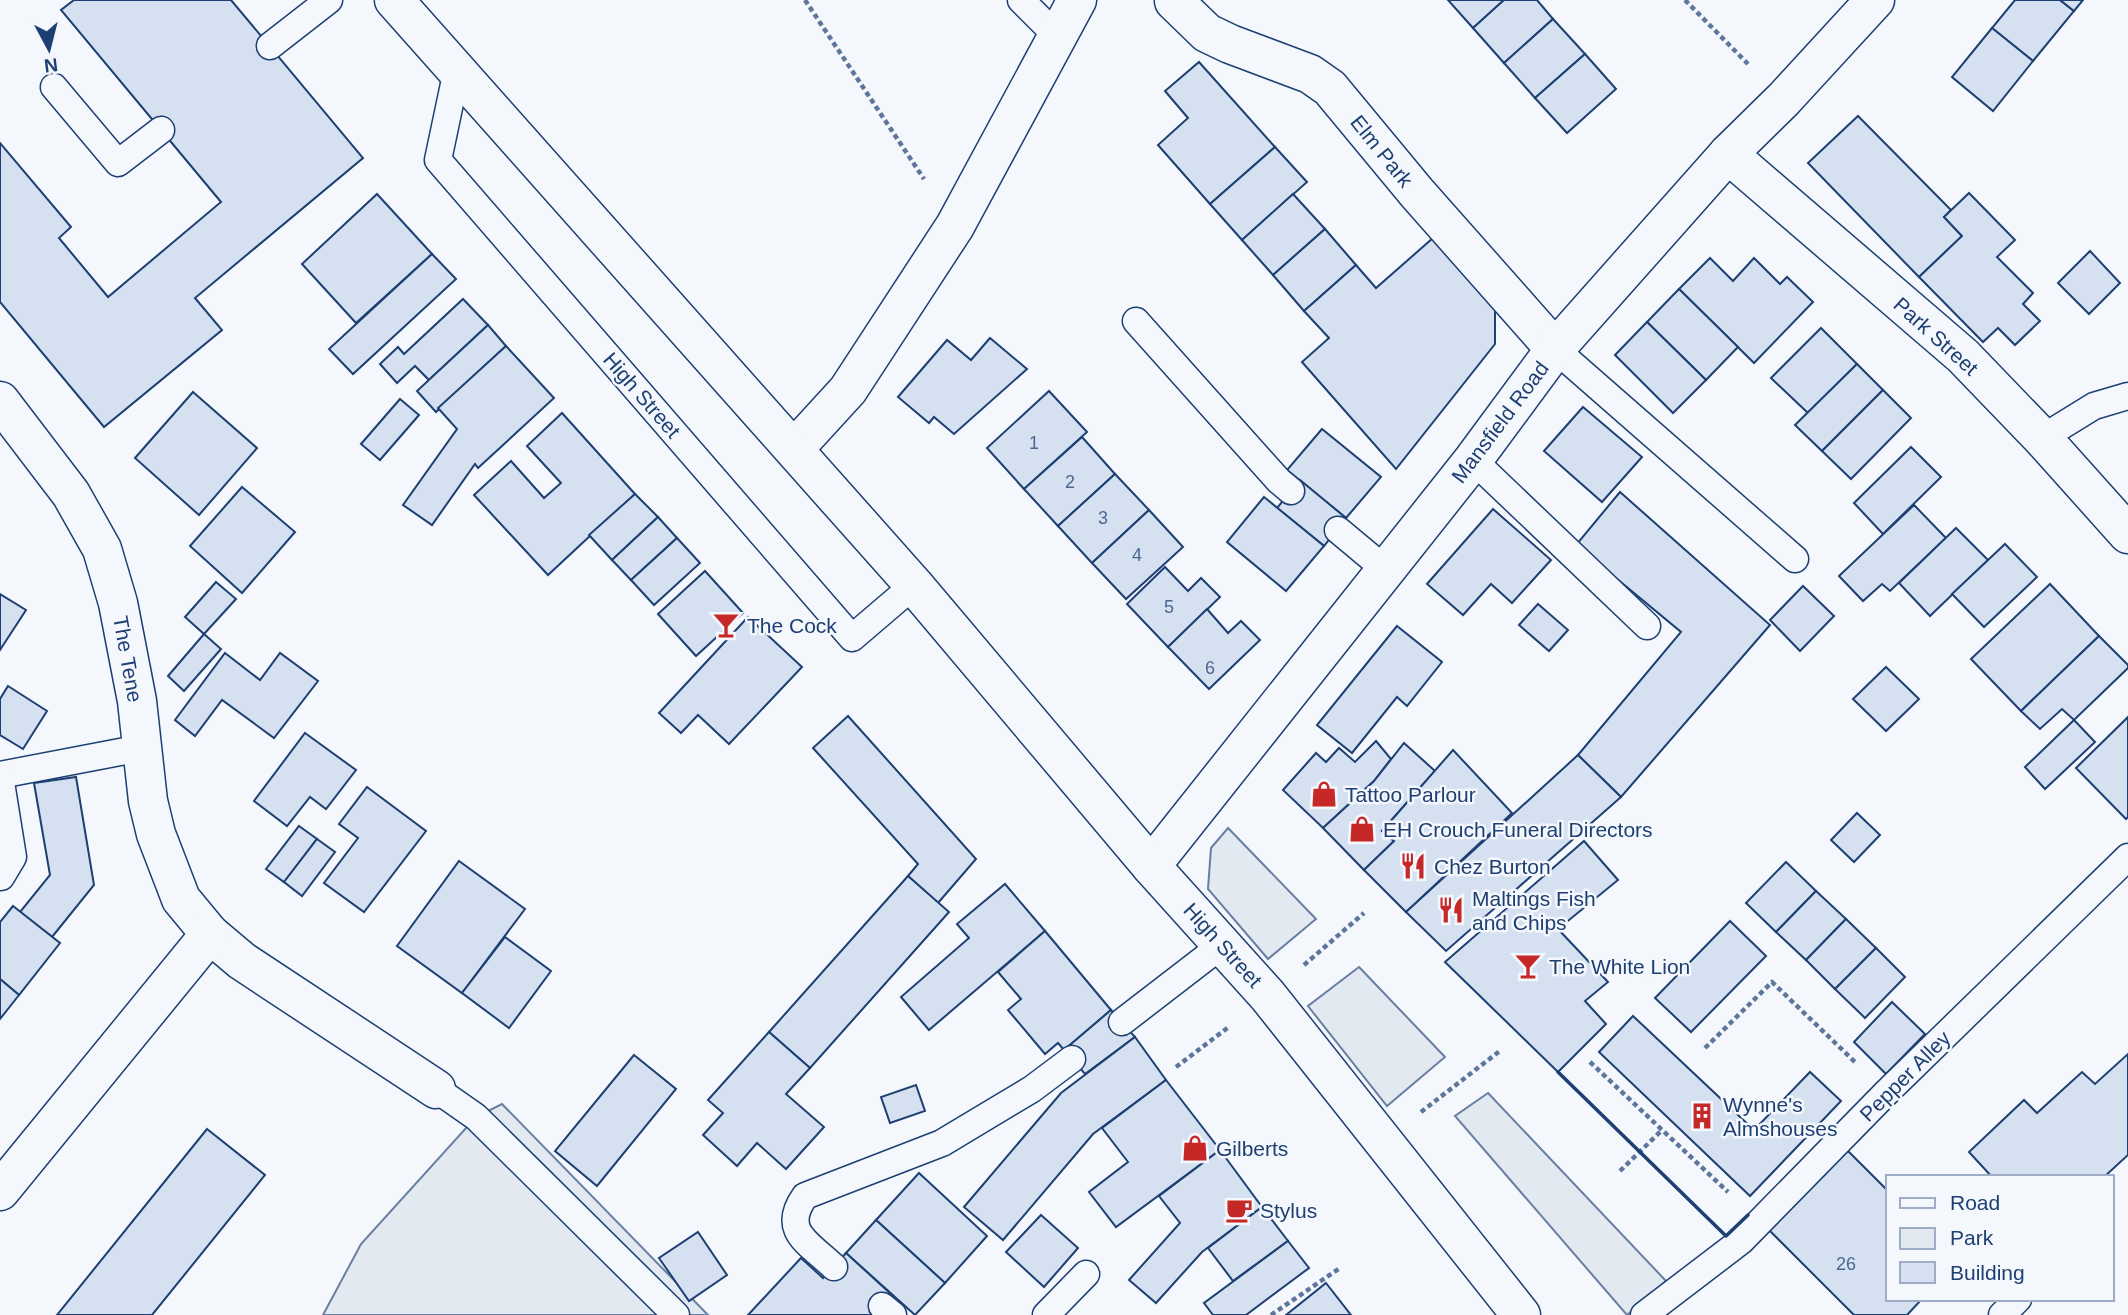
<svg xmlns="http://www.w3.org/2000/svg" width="2128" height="1315" font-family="Arial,sans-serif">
	<rect width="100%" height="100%" fill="#f4f7fb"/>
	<g fill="#e3e9f0" stroke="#687fa3" stroke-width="2">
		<polygon points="1228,828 1316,919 1268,959 1208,889 1211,848"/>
		<polygon points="1359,967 1445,1057 1387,1106 1308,1006"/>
		<polygon points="1488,1093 1666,1281 1627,1315 1455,1116"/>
		<polygon points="502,1104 708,1315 323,1315 361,1244 476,1117"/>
	</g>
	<g fill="#d5e0f0" stroke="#1d3f73" stroke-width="2">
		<polygon points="74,0 231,0 363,158 195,298 222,330 104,427 0,302 0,143 71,227 59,238 108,297 221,202 61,10"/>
		<polygon points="1448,0 1504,0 1473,28"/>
		<polygon points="1504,0 1537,0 1553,19 1504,63 1473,28"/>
		<polygon points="2015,0 2060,0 2074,11 2033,61 1992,28"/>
		<polygon points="2060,0 2083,0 2074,11"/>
		<polygon points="1553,19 1585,54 1535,98 1504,63"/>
		<polygon points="1992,28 2033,61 1993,111 1952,77"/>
		<polygon points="1585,54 1616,89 1567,133 1535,98"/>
		<polygon points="1199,62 1275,147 1210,204 1158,145 1188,118 1165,91"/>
		<polygon points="1858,116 1951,210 1944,217 1962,236 1919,277 1808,163"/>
		<polygon points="1275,147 1307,182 1242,240 1210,204"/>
		<polygon points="1969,193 2015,240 1997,257 2033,293 2023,304 2040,321 2015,345 1998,328 1983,342 1919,277 1962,236 1944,217"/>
		<polygon points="377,194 432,254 356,323 302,264"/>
		<polygon points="1293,194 1325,229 1273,275 1242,240"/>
		<polygon points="1325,229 1356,265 1304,311 1273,275"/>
		<polygon points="1433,238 1495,307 1495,344 1396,469 1302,362 1329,338 1304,311 1356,265 1376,288"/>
		<polygon points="2090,251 2120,283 2089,314 2058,283"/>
		<polygon points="432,254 456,279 353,374 329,349"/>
		<polygon points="1710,258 1733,281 1754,258 1780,284 1787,277 1813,302 1754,363 1679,289"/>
		<polygon points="1679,289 1738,347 1706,380 1647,322"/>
		<polygon points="463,299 488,325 429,380 415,366 397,383 380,364 398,347 404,354"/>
		<polygon points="1647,322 1706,380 1673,413 1615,355"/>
		<polygon points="488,325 506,346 436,412 417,391"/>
		<polygon points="1821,328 1857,364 1808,413 1771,378"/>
		<polygon points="990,338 1027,369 954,434 934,417 929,423 898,397 947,340 971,360"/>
		<polygon points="506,346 554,398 478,468 475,464 432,525 403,505 457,429 438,408"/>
		<polygon points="1857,364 1883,390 1822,451 1795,425"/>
		<polygon points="1883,390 1911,418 1851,479 1822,451"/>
		<polygon points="1049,391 1087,432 1024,489 987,448"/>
		<polygon points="193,392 257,448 199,515 135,458"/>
		<polygon points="400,399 419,415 380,460 361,444"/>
		<polygon points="1583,407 1642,457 1602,502 1544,451"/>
		<polygon points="562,413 635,494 548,575 474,495 511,461 544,498 561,483 527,446"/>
		<polygon points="1322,429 1381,477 1346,518 1287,470"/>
		<polygon points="1082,437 1115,474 1058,526 1024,489"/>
		<polygon points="1911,447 1941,477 1883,534 1854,503"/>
		<polygon points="1115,474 1149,510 1092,563 1058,526"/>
		<polygon points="1300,480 1346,518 1324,546 1277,508"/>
		<polygon points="242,487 295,532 242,593 190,546"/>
		<polygon points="1620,492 1770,625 1621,797 1578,755 1681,632 1576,545"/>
		<polygon points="635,494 658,517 612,560 589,535"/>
		<polygon points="1264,497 1324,546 1286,591 1227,542"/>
		<polygon points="1914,505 1946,538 1890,591 1882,584 1863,601 1839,576"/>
		<polygon points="1493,509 1551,560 1512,603 1491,584 1463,615 1427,584"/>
		<polygon points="1149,510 1183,547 1126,599 1092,563"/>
		<polygon points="658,517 677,538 631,580 612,560"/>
		<polygon points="1956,528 1988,560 1930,616 1899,583"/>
		<polygon points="677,538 700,563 654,605 631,580"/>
		<polygon points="2005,544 2037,577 1984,627 1952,594"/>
		<polygon points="1165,567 1188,591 1201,578 1220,597 1168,647 1127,604"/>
		<polygon points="705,571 743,613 696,656 658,614"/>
		<polygon points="216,582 236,599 204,634 185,617"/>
		<polygon points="2050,584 2099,636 2021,711 1971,659"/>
		<polygon points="1803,586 1834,616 1800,651 1770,620"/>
		<polygon points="0,594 26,610 0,650"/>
		<polygon points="1538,604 1568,630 1549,651 1519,625"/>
		<polygon points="1207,609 1228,633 1241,621 1260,640 1209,689 1168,647"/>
		<polygon points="748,617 802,667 729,744 698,715 681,733 659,713"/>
		<polygon points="1397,626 1442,662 1407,706 1397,697 1352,753 1317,725"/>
		<polygon points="204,634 221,649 184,691 168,676"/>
		<polygon points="2099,636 2128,665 2128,668 2074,720 2062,709 2040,729 2021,711"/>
		<polygon points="225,653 260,680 280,653 318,681 274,738 222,700 195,736 175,720"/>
		<polygon points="1886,667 1919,699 1886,731 1853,699"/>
		<polygon points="8,686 47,711 23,749 0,735 0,699"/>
		<polygon points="848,716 976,859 938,903 908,876 918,864 813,748"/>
		<polygon points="2128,717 2128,817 2126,819 2076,768"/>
		<polygon points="2074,720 2095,742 2045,789 2025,767"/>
		<polygon points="305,733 356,770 326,809 310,797 287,826 254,801"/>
		<polygon points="1376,741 1391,759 1374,781 1323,828 1283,790 1316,753 1326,762 1339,748 1355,762"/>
		<polygon points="1404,743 1435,771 1382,831 1394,841 1364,870 1323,828 1374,781"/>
		<polygon points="1453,750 1512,813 1406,912 1364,870 1394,841 1382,831"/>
		<polygon points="1578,755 1621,797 1446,951 1406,912"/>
		<polygon points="76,777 94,885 52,937 20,912 50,875 34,783"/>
		<polygon points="367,787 426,831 364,912 324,883 358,838 339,824"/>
		<polygon points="1857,813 1880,835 1854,862 1831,840"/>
		<polygon points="299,826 317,839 284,882 266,869"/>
		<polygon points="317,839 335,852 302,896 284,882"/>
		<polygon points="1584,841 1618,880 1558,929 1608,982 1585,1001 1606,1024 1558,1072 1445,962"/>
		<polygon points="459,861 525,909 462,993 397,946"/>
		<polygon points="1786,862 1816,891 1776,932 1746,903"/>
		<polygon points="908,876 949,912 810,1068 769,1032"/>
		<polygon points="1005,884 1045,931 929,1030 901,997 969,938 957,924"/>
		<polygon points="1816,891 1846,919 1806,960 1776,932"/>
		<polygon points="13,906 60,943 19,995 0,979 0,922"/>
		<polygon points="1846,919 1876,948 1835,989 1806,960"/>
		<polygon points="1730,921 1766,956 1691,1032 1655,998"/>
		<polygon points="1045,931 1111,1010 1064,1050 1058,1043 1045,1054 1008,1010 1021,999 998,972"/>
		<polygon points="505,937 551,971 509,1028 462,993"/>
		<polygon points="1876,948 1905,977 1865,1018 1835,989"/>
		<polygon points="0,979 19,995 0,1019"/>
		<polygon points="1892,1002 1925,1034 1886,1074 1854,1042"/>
		<polygon points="1111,1010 1135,1037 1085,1074 1064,1050"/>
		<polygon points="1633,1016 1754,1130 1810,1072 1841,1101 1750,1196 1599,1052"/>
		<polygon points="769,1032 810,1068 786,1094 824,1127 786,1169 757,1143 737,1166 703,1135 723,1113 708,1100"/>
		<polygon points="1135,1037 1166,1080 1093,1134 1003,1240 964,1207 1061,1093"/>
		<polygon points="2128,1054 2128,1155 2104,1177 1992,1177 1969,1152 2024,1100 2037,1113 2082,1072 2095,1084"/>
		<polygon points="634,1055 676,1089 597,1186 555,1151"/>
		<polygon points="1166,1080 1220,1150 1116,1227 1089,1192 1128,1162 1102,1128"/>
		<polygon points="916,1085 925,1111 890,1123 881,1097"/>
		<polygon points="207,1129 265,1175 152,1315 57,1315"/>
		<polygon points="1220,1150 1262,1207 1202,1252 1156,1303 1129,1280 1180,1223 1159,1196"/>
		<polygon points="1847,1150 1888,1191 1888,1299 1922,1299 1907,1315 1854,1315 1768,1229"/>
		<polygon points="919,1173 987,1236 945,1283 876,1220"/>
		<polygon points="1262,1207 1288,1241 1233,1281 1208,1248"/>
		<polygon points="1041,1215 1078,1248 1044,1287 1006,1252"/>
		<polygon points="876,1220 945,1283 915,1315 846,1253"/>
		<polygon points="698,1232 727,1275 689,1301 659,1258"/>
		<polygon points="1288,1241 1309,1268 1246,1315 1213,1315 1204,1303"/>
		<polygon points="846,1253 892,1295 873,1315 748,1315 801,1258 823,1278"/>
		<polygon points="1326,1283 1351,1315 1286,1315"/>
	</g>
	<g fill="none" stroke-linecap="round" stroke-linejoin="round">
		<g stroke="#1d3f73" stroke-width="29">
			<g id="service">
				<polyline points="1021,0 1058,37"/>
				<polyline points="270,46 329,0"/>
				<polyline points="457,70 438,160 852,638 914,585"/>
				<polyline points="54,87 118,163 161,130"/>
				<polyline points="1136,321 1279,481 1291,491"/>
				<polyline points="1555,349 1795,559"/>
				<polyline points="2042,438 2094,406 2128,396"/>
				<polyline points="1473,460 1647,626"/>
				<polyline points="1338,530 1386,570"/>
				<polyline points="0,775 141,748"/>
				<polyline points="0,776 13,857 1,877"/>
				<polyline points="1122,1022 1222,945"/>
				<polyline points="436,1089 476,1117 676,1315"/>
				<path d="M834,1267C809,1243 780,1231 805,1196L942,1143L1032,1089L1072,1059"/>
				<polyline points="882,1306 893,1315"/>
				<polyline points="1046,1315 1086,1274"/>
				<polyline points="1644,1315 1741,1241 1886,1093 2128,857"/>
				<polyline points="2002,1315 2018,1299"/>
			</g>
		</g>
		<g stroke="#1d3f73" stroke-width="41">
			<g id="minor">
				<polyline points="1174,1 1207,33 1230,44 1310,74 1330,88 1417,193 1555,349"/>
				<polyline points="1728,154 1963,356 2042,438 2128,534"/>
				<polyline points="0,401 71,494 102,549 118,603 137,701 148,801 156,834 181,899 210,934 242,961 436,1089"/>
				<polyline points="794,449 848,390 955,226 1077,0"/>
				<polyline points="1151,866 1473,460 1555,349 1728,154 1784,99 1875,0"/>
				<polyline points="0,1191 210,934"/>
			</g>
		</g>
		<g stroke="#1d3f73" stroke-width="41">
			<polyline id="secondary" points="394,0 914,585 1151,866 1268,996 1521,1315"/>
		</g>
		<g stroke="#5e769c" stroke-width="4.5" stroke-dasharray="5 3.5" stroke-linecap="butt">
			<polyline points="805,0 924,179"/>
			<polyline points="1685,0 1748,64"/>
			<polyline points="1304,965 1364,913"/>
			<polyline points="1705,1048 1772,982 1856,1063"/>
			<polyline points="1590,1062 1728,1192"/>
			<polyline points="1176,1067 1230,1026"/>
			<polyline points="1421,1112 1501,1050"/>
			<polyline points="1620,1171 1662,1130"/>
			<polyline points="1271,1315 1340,1268"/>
		</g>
		<use href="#service" stroke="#f4f7fb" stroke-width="26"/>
		<use href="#minor" stroke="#f4f7fb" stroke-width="38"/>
		<use href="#secondary" stroke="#f4f7fb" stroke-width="38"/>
		<polyline stroke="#1d3f73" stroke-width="3.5" points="1558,1072 1726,1236 1748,1215"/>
	</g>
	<defs>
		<g id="bar-bare" transform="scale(2.1)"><path d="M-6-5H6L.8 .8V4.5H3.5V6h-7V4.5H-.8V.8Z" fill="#c62828" stroke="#f4f7fb" stroke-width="2.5" paint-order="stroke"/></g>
		<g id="shop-bare" transform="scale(2.1)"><path d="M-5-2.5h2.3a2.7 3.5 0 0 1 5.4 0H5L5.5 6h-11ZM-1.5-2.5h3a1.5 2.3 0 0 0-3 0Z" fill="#c62828" stroke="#f4f7fb" stroke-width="2.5" paint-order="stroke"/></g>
		<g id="restaurant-bare" transform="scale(2.1)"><path d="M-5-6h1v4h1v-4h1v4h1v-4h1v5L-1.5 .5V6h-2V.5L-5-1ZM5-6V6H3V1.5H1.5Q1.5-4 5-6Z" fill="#c62828" stroke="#f4f7fb" stroke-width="2.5" paint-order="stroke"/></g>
		<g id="building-bare" transform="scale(2.1)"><path d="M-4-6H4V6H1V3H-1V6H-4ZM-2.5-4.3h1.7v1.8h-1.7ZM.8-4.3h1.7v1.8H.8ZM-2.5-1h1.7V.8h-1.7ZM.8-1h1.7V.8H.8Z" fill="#c62828" stroke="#f4f7fb" stroke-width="2.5" paint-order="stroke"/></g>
		<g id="cafe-bare" transform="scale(2.1)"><path d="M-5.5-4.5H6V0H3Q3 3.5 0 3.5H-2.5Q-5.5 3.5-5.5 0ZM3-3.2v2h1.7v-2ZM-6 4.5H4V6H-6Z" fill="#c62828" stroke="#f4f7fb" stroke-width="2.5" paint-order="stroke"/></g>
	</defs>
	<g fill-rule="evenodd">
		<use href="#bar-bare" x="726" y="625"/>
		<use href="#shop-bare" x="1324" y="794"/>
		<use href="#shop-bare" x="1362" y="829"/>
		<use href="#restaurant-bare" x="1413" y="866"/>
		<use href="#restaurant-bare" x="1451" y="910"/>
		<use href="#bar-bare" x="1528" y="966"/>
		<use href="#building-bare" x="1702" y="1116"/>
		<use href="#shop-bare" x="1195" y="1148"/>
		<use href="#cafe-bare" x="1239" y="1210"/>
	</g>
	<g text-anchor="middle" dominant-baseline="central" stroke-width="5" stroke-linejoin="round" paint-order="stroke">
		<g font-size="18" fill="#4b6792">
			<text x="1034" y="443">1</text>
			<text x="1070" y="482">2</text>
			<text x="1103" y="518">3</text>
			<text x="1137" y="555">4</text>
			<text x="1169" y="607">5</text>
			<text x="1210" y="668">6</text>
			<text x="1846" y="1264">26</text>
		</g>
		<g font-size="21" fill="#1d3f73" stroke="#f4f7fb">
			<text transform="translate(1382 151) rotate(51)">Elm Park</text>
			<text transform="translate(1936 336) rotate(42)">Park Street</text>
			<text transform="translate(642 395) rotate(49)">High Street</text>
			<text transform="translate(1500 422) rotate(-53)">Mansfield Road</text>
			<text transform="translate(128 659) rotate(80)">The Tene</text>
			<text transform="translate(1223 945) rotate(48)">High Street</text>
			<text transform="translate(1905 1076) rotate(-45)">Pepper Alley</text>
		</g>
		<g font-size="21" fill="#1d3f73" stroke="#f4f7fb" text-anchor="start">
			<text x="747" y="625">The Cock</text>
			<text x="1345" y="794">Tattoo Parlour</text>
			<text x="1383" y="829">EH Crouch Funeral Directors</text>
			<text x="1434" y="866">Chez Burton</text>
			<text x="1472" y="898">Maltings Fish<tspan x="1472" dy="24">and Chips</tspan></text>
			<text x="1549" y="966">The White Lion</text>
			<text x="1723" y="1104">Wynne's<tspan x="1723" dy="24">Almshouses</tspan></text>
			<text x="1216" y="1148">Gilberts</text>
			<text x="1260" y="1210">Stylus</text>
		</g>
	</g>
	<rect x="1886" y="1175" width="228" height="126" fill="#f4f7fb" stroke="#9eadc5" stroke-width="2"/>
	<rect x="1900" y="1198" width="35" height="10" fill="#f4f7fb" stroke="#9eadc5" stroke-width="2"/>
	<text x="1950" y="1210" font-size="21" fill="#1d3f73">Road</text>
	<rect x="1900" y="1228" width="35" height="21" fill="#e3e9f0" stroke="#9eadc5" stroke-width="2"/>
	<text x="1950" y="1245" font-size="21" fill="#1d3f73">Park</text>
	<rect x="1900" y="1262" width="35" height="21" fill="#d5e0f0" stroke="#9eadc5" stroke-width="2"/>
	<text x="1950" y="1280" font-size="21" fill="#1d3f73">Building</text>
	<g transform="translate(49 49) rotate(173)" stroke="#f4f7fb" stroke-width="5" paint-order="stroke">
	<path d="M0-5L12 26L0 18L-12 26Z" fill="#1d3f73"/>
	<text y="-10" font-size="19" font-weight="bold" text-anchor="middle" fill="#1d3f73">N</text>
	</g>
</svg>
